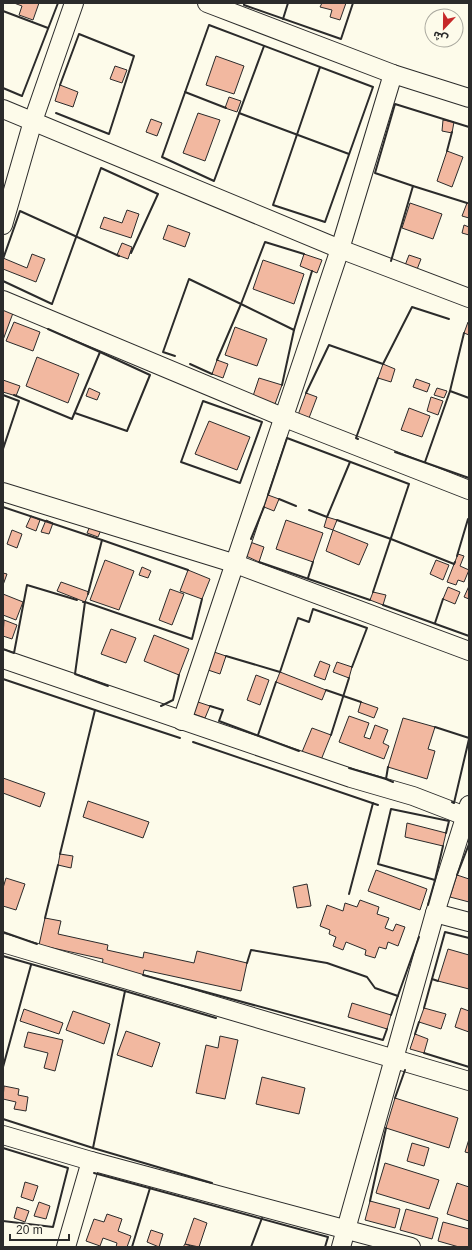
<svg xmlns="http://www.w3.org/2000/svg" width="472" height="1250" font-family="Arial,'Noto Sans Arabic',sans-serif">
	<rect width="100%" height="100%" fill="#fdfbea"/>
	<g fill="#f2b8a0" stroke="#2b2b2b">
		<polygon points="14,3 39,3 33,20 19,15 22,6"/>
		<polygon points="322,3 346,3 340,20 330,17 332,10 320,7"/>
		<polygon points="216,56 244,66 234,94 206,85"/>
		<polygon points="115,66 127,70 122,83 110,79"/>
		<polygon points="60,85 78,92 73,107 55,101"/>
		<polygon points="229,97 241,101 237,112 225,108"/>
		<polygon points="198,113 220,120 205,161 183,153"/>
		<polygon points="151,119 162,123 157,136 146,132"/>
		<polygon points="443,120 454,122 452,133 442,131"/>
		<polygon points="447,151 463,157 452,187 437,181"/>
		<polygon points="410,203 442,214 433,239 402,228"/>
		<polygon points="467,203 469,204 469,218 462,216"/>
		<polygon points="127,210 139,214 131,238 100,228 104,217 122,223"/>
		<polygon points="168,225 190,233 185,247 163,239"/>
		<polygon points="464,225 469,227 469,235 462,233"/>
		<polygon points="122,243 132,247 128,259 117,255"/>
		<polygon points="32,254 45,259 36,282 3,269 3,258 27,268"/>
		<polygon points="304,254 322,260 317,273 300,266"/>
		<polygon points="409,255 421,259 416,272 404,268"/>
		<polygon points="263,260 304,274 294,304 253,289"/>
		<polygon points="3,309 13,313 3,340"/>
		<polygon points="14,322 40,332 33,351 6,341"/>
		<polygon points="468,322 469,322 469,335 464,333"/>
		<polygon points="235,327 267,339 257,366 225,355"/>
		<polygon points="37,357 79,374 68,403 26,386"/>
		<polygon points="217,360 228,364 223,378 212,374"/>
		<polygon points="383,364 395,369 391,382 378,378"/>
		<polygon points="259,378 282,385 275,404 253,396"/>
		<polygon points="416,379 430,384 427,392 413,387"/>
		<polygon points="3,380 20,386 16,396 3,392"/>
		<polygon points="89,388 100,393 97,400 86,396"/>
		<polygon points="437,388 447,391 444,398 434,395"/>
		<polygon points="306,393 317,397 309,418 298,415"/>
		<polygon points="431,397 443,401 438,415 427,411"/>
		<polygon points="409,408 430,416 422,437 401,430"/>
		<polygon points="209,421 250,437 237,470 195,454"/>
		<polygon points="268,495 279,499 274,511 264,507"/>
		<polygon points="31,516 40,520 36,531 26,527"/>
		<polygon points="327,517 337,520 333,530 324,527"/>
		<polygon points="93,519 104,523 98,537 87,533"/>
		<polygon points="46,520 53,523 49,534 41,532"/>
		<polygon points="286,520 323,533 313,562 276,549"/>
		<polygon points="12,530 22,534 17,548 7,544"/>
		<polygon points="333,530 368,544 359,565 326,551"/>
		<polygon points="250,542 264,547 259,562 246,556"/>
		<polygon points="458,554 464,556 460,566 469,570 464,582 458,580 456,585 447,582"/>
		<polygon points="105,560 134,571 119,610 90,600"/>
		<polygon points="436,560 449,565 443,580 430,574"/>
		<polygon points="142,567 151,571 148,578 139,575"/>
		<polygon points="188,570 210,579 202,599 180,591"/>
		<polygon points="3,573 7,574 3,585"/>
		<polygon points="61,582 89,592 85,602 57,591"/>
		<polygon points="469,586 469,599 464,597"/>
		<polygon points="448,587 460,592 455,604 443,599"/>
		<polygon points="170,589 184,594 172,625 159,620"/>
		<polygon points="373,592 386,595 383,605 370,600"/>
		<polygon points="3,594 23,602 16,620 3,615"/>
		<polygon points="4,620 17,625 12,639 3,636"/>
		<polygon points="111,629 136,638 126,663 101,654"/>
		<polygon points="154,635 189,649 179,675 144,661"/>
		<polygon points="214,652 226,656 220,674 208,670"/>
		<polygon points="320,661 330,665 325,680 314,676"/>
		<polygon points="337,662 352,667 349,678 333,672"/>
		<polygon points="280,672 326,690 322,700 276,682"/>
		<polygon points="256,675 269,680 260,705 247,700"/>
		<polygon points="195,701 210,706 205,718 191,713"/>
		<polygon points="361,702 378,708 374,718 358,712"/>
		<polygon points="349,716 369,723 364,737 370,739 375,725 388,730 383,743 389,746 384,759 339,742"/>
		<polygon points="403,718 435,727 428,749 435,751 427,779 388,767"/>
		<polygon points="312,728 331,735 321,760 302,752"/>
		<polygon points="3,778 45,793 40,807 3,793"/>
		<polygon points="88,801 149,822 143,838 83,817"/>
		<polygon points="407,823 446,833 443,846 405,837"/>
		<polygon points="60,854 73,856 71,868 58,865"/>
		<polygon points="376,870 427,889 420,910 368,891"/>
		<polygon points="457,875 469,879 469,902 450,897"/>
		<polygon points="6,878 25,884 16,910 3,906 3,888"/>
		<polygon points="307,884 311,906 297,908 293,887"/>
		<polygon points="360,900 379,907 377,914 389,918 385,928 393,931 396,924 405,927 398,946 388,942 386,949 379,947 375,958 365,955 366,950 346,942 343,950 333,946 336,937 329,934 330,930 320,926 327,905 343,911 345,903 357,907"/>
		<polygon points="45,918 61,921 58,934 108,945 107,950 143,958 144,952 194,963 197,951 247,963 241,991 144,970 143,975 102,966 103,959 39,945"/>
		<polygon points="448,949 469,955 469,989 438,981"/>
		<polygon points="352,1003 391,1015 387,1029 348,1017"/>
		<polygon points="424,1008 446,1014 441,1029 419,1022"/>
		<polygon points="461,1008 469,1011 469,1032 455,1027"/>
		<polygon points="24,1009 63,1023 59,1034 20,1021"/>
		<polygon points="73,1011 110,1024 104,1044 66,1030"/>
		<polygon points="126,1031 160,1043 152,1067 117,1055"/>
		<polygon points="28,1032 63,1040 55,1071 44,1068 48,1053 24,1047"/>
		<polygon points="415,1034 428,1039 424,1053 410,1049"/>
		<polygon points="220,1036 238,1040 225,1099 196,1093 206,1045 218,1048"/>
		<polygon points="262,1077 305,1088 299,1114 256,1104"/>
		<polygon points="4,1086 19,1089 18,1095 28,1097 26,1111 14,1109 16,1102 3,1099"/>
		<polygon points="395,1098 458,1118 449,1148 386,1128"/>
		<polygon points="469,1139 469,1153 465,1152"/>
		<polygon points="412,1143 429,1148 424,1166 407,1161"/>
		<polygon points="385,1163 439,1180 429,1209 376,1193"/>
		<polygon points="25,1182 38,1186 33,1201 21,1197"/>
		<polygon points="457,1183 469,1187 469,1221 447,1214"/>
		<polygon points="370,1201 400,1209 395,1228 365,1220"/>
		<polygon points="39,1202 50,1206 46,1219 34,1216"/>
		<polygon points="17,1207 29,1211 25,1222 14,1218"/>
		<polygon points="406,1209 438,1218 432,1239 400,1230"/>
		<polygon points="107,1214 122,1219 118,1231 131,1236 127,1247 116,1247 117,1243 103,1238 100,1246 86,1241 94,1219 104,1222"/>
		<polygon points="194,1218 207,1223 199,1247 185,1244"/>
		<polygon points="443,1222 469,1229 469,1247 459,1247 438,1241"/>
		<polygon points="151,1230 163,1234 159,1247 147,1242"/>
		<polygon points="185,1244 194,1247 183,1247"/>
	</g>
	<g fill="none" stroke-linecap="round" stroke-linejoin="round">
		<g stroke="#2b2b2b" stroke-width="20">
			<g id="minor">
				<polyline points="207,3 393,74 469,98"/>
				<polyline points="3,109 340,249 469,298"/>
				<polyline points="3,225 33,121 74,3"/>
				<polyline points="3,300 285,418 469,490"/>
				<polyline points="3,492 233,563 469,651"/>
				<polyline points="3,659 351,778 413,796 465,816"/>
				<polyline points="182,721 340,249 393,74"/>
				<polyline points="435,913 469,922"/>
				<polyline points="3,943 469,1081"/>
				<polyline points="3,1135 91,1161 411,1247"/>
				<polyline points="66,1247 91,1161"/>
				<polyline points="341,1247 435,913 469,805"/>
			</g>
		</g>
		<use href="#minor" stroke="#fdfbea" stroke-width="18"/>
		<g stroke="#2b2b2b" stroke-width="2">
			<polyline points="244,3 244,5 341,39 353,3"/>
			<polyline points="3,11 48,28"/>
			<polyline points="283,19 288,3"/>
			<polyline points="264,46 214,181 162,157 209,25 373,87 325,222 273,205 320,67"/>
			<polyline points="3,88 22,96 58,3"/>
			<polyline points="185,92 226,108"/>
			<polyline points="56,113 109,134 134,56 79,34 60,85"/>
			<polyline points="239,113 349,154"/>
			<polyline points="447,151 452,132"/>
			<polyline points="413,186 375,173 395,104 469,127"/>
			<polyline points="304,254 265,242 241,304 294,330 312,271"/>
			<polyline points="3,259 20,211 119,256"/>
			<polyline points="391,261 413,186 467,203"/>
			<polyline points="3,281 52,304 101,168 158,194 131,253"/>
			<polyline points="175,356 163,352 189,279 241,304 217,360"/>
			<polyline points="190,364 212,374"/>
			<polyline points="282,385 294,330"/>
			<polyline points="450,391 464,333"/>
			<polyline points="306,393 329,345 383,364 412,307 449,319"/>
			<polyline points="3,395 19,401 3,449"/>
			<polyline points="14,395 72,419 100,352 48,329"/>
			<polygon points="203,401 262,422 240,483 181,462"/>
			<polyline points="75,413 127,431 150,375 100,352"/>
			<polyline points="358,439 356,438 378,378"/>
			<polyline points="395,452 469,478"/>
			<polyline points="425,462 450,391 469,398"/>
			<polyline points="268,495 287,438 409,484 373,592"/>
			<polyline points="279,499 296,506"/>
			<polyline points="3,507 102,540 88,594"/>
			<polyline points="309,510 327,517 350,462"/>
			<polyline points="337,520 391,539 454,564 455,562"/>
			<polyline points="251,539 264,507"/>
			<polyline points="102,540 188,570"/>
			<polyline points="457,556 468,519"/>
			<polyline points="259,562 370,600"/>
			<polyline points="308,578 313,562"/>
			<polyline points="83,602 85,602 75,674 108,686"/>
			<polyline points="85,602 192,639 202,599"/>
			<polyline points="383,605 469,636"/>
			<polyline points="435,623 443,599"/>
			<polyline points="3,649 14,653 27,585 77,600"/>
			<polyline points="226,656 280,672 298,618 309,622 313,609 367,628 352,667"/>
			<polyline points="3,679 95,710 60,854"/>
			<polyline points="326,690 361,702"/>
			<polyline points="161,706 173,700 179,675"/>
			<polyline points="210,706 223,710 219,721 299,751"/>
			<polyline points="95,710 180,738"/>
			<polyline points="435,727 469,738"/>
			<polyline points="258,735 276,682"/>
			<polyline points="331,735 349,678"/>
			<polyline points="193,742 378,805"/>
			<polyline points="388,767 386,779 393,782"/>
			<polyline points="349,768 386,779"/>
			<polyline points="452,802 454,803 469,739"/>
			<polyline points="443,846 435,880 378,864 391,809 449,821 446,833"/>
			<polyline points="457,875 469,844"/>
			<polyline points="349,894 373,803"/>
			<polyline points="428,905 435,880"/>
			<polyline points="45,918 58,865"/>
			<polyline points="3,932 37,944"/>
			<polyline points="3,956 125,991"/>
			<polyline points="247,963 251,950 327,963 367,977 375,988 398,996"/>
			<polyline points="143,975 383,1040 387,1029"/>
			<polyline points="438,981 432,979 445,932 469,938"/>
			<polyline points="424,1008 432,979"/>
			<polyline points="391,1015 419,937"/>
			<polyline points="415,1034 419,1022"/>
			<polyline points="424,1053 469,1067"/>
			<polyline points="3,1067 31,965"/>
			<polyline points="395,1098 405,1070"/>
			<polyline points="3,1119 93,1148"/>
			<polyline points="3,1148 68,1168 53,1227 3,1221"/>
			<polyline points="94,1173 328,1237 325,1247"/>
			<polyline points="212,1183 93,1148 125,991 216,1018"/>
			<polyline points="370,1201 386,1128"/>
			<polyline points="132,1247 150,1188"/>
			<polyline points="251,1247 262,1218"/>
			<polyline points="352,1247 357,1247"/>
		</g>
	</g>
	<rect width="472" height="1250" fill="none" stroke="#2b2b2b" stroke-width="8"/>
	<g transform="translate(444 28) rotate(202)"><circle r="19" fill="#fdfbea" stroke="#a9a89e"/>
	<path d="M0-3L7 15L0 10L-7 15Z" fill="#c62828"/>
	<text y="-6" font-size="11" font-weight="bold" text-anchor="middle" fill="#2b2b2b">ش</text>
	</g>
	<path d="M10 1234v6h59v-6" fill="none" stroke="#2b2b2b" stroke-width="2"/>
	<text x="16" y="1234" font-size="12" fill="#2b2b2b" stroke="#fdfbea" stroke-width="3" paint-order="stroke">20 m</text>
</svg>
